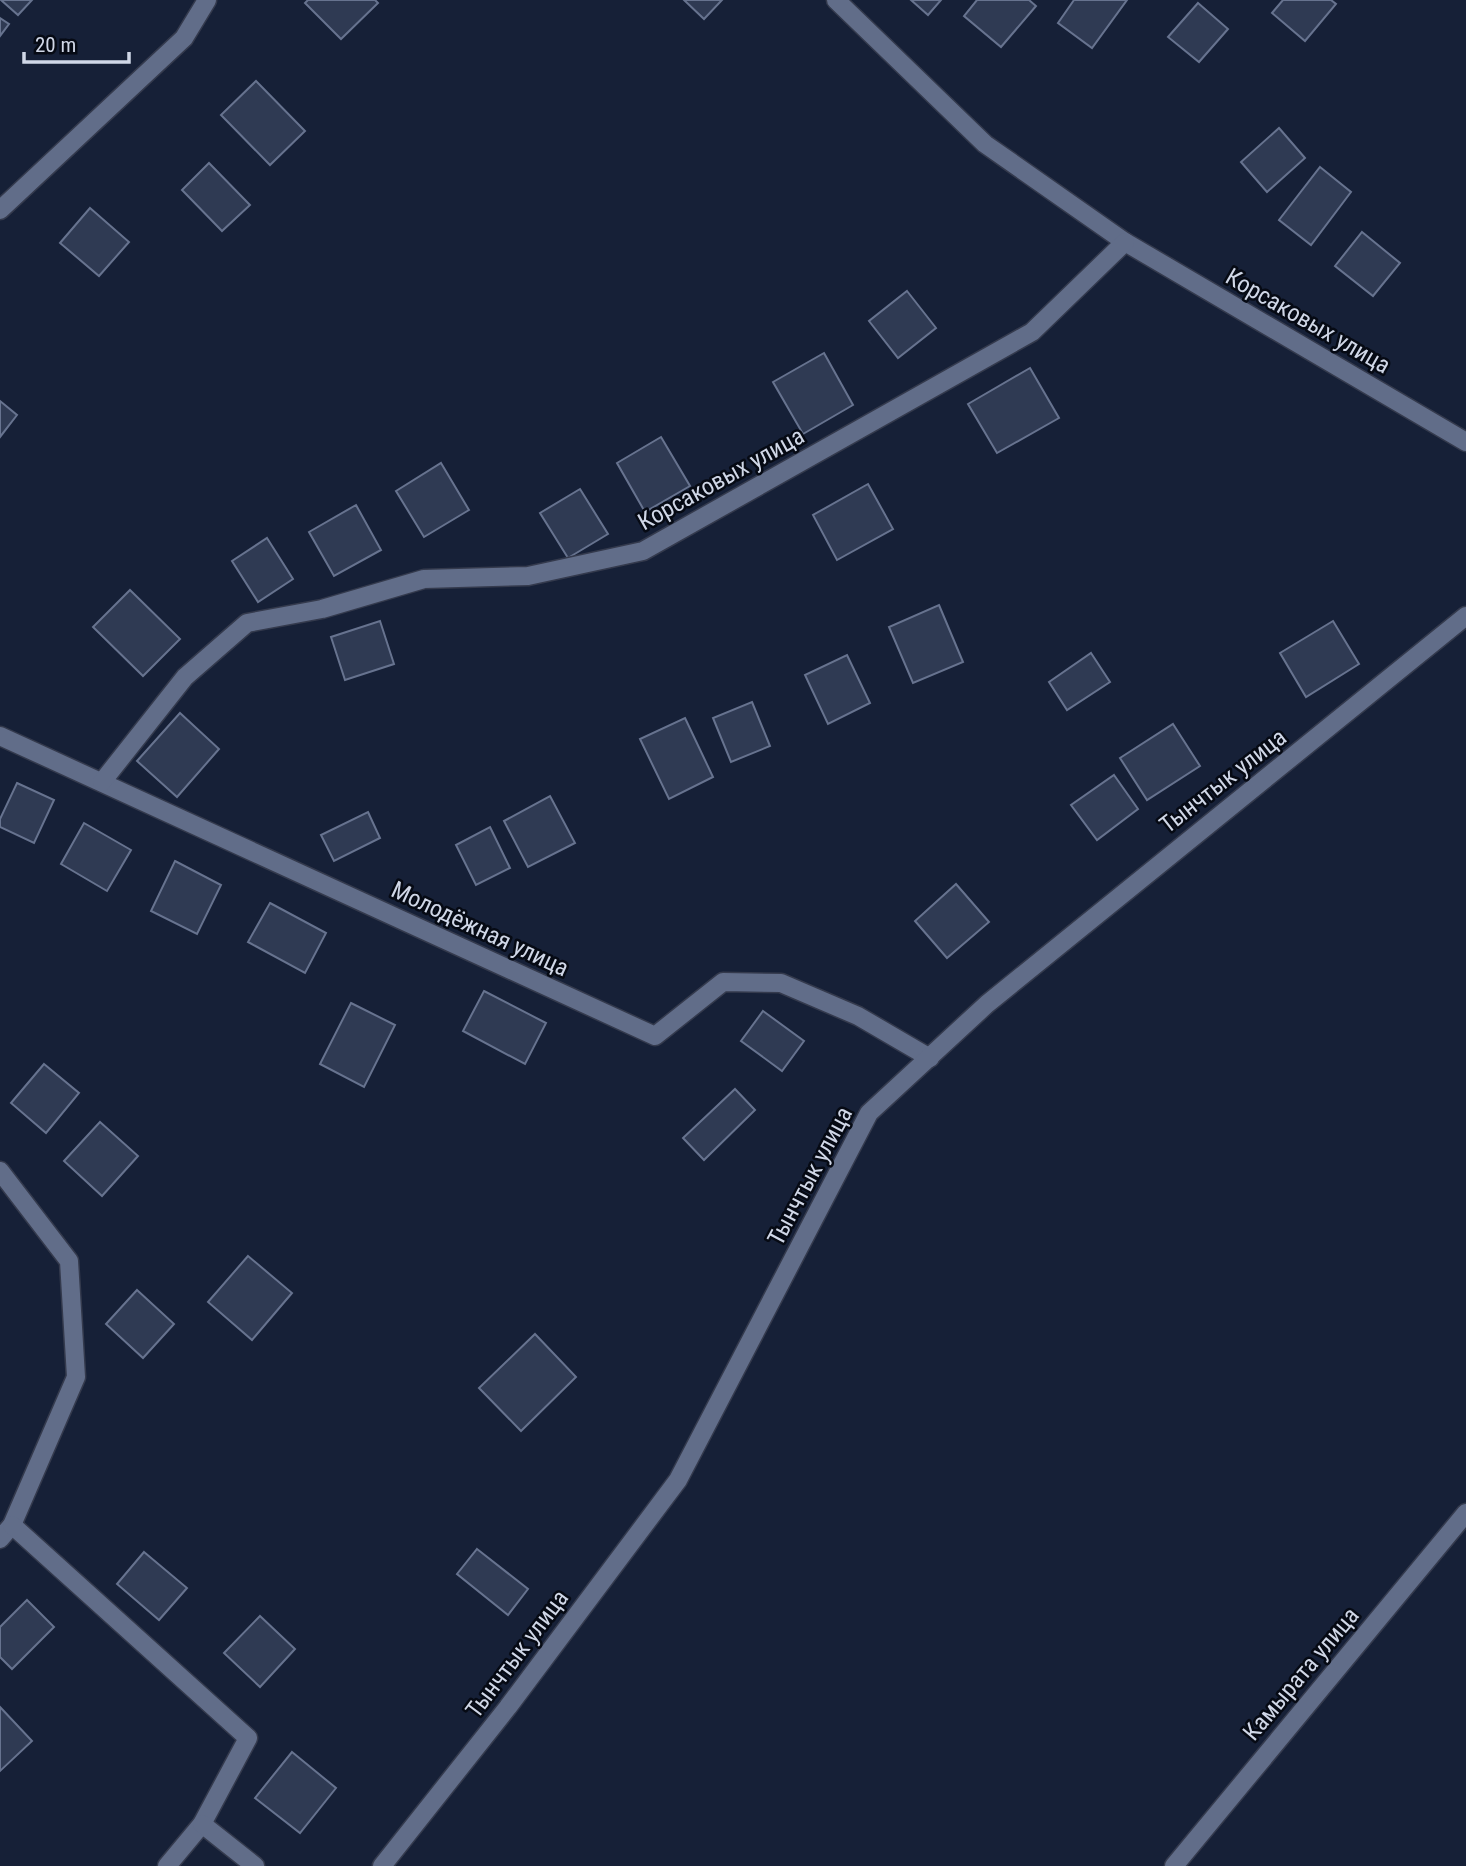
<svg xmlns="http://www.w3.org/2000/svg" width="1466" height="1866" font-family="'Roboto Condensed',sans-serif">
	<rect width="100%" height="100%" fill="#162037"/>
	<g fill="#2f3a53" stroke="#67738f" stroke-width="2">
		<polygon points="1,0 32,0 18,15"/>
		<polygon points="308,0 375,0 378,3 341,39 305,3"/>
		<polygon points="684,0 722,0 704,19"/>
		<polygon points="911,0 941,0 928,15"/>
		<polygon points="977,0 1029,0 1036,6 1001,47 964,16"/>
		<polygon points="1074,0 1127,0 1092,48 1058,23"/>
		<polygon points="1283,0 1331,0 1336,4 1305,41 1272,13"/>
		<polygon points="1198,3 1228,29 1199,62 1168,37"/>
		<polygon points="0,18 9,24 0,36"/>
		<polygon points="256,81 305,131 270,165 221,115"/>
		<polygon points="1279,128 1305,158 1267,192 1241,162"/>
		<polygon points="209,163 250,205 222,231 182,190"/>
		<polygon points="1320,167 1351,192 1311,245 1279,220"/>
		<polygon points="90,208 129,242 99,276 60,243"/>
		<polygon points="1362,232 1400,263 1373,296 1335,266"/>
		<polygon points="907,291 936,328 898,358 869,321"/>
		<polygon points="824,353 853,405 803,434 773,382"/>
		<polygon points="1030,368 1059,418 997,453 968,404"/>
		<polygon points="0,401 17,415 0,437"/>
		<polygon points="661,437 690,486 645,512 617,463"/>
		<polygon points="441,463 469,510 424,537 396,491"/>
		<polygon points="868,484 893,529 837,560 813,515"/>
		<polygon points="580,489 608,534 568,558 540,513"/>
		<polygon points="356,505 381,550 334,576 309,532"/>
		<polygon points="267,538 293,579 258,602 232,561"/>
		<polygon points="130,590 180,639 143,676 93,627"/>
		<polygon points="939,605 963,662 913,683 889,627"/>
		<polygon points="380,621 394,664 345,680 331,637"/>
		<polygon points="1333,621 1359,664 1306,697 1280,653"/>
		<polygon points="1091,653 1110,682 1067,710 1049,682"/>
		<polygon points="847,655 870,703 828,724 805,675"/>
		<polygon points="752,702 770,746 731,762 713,718"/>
		<polygon points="180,713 219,749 177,797 137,761"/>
		<polygon points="685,718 713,777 669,799 640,739"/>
		<polygon points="1173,724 1200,766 1147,800 1120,758"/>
		<polygon points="1114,775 1138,809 1097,840 1071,805"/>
		<polygon points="17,783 54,800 34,843 0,827 0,819"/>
		<polygon points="550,796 575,843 528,867 504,821"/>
		<polygon points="368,812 380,838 334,861 321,835"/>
		<polygon points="84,823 131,850 107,891 61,864"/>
		<polygon points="490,827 510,868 476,885 456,845"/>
		<polygon points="175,861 221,885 197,934 151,911"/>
		<polygon points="956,884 989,922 947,958 915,921"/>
		<polygon points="270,903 326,933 305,973 248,942"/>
		<polygon points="484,991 546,1023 525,1064 463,1031"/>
		<polygon points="351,1003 395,1025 364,1087 320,1064"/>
		<polygon points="763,1011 804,1041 782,1071 741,1041"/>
		<polygon points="44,1064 79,1093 46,1133 11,1103"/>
		<polygon points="735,1089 755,1110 704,1160 683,1138"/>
		<polygon points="100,1122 138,1156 102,1196 64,1161"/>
		<polygon points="248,1256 292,1293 252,1340 208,1302"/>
		<polygon points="137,1290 174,1324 143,1358 106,1324"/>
		<polygon points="535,1334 576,1377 521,1431 479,1388"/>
		<polygon points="477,1549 528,1589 508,1615 457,1574"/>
		<polygon points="144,1552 187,1588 159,1620 117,1584"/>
		<polygon points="27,1600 54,1627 12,1669 0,1657 0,1627"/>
		<polygon points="260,1616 295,1649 260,1687 224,1653"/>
		<polygon points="0,1707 32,1741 0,1771"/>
		<polygon points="292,1752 336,1788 300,1833 255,1798"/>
	</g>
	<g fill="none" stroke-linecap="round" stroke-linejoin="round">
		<g stroke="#343a4d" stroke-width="21">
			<g id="minor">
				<polyline points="836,0 985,144 1125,242 1466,442"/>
				<polyline points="0,210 184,38 207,0"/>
				<polyline points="0,736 655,1036 723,982 781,983 858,1016 930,1058"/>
				<polyline points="102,782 185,677 247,623 322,609 424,579 528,576 643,551 1032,332 1125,242"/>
				<polyline points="0,1171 69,1261 76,1377 12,1525 0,1539"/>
				<polyline points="12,1525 248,1738 202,1824 167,1866"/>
				<polyline points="202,1824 255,1866"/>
				<polyline points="382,1866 508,1707 678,1480 869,1113 987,1004 1466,616"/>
				<polyline points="1174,1866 1466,1513"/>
			</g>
		</g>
		<use href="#minor" stroke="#616d89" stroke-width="18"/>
	</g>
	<g text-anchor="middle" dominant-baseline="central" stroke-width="5" stroke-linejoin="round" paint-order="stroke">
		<g font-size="24" fill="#d0d7e7" stroke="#060a14">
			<text transform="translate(1308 321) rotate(30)">Корсаковых улица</text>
			<text transform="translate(721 479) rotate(-29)">Корсаковых улица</text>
			<text transform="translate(1223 781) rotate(-38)">Тынчтык улица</text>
			<text transform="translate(480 929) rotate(25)">Молодёжная улица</text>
			<text transform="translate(810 1176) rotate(-62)">Тынчтык улица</text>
			<text transform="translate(517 1654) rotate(-53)">Тынчтык улица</text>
			<text transform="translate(1301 1674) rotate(-50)">Камырата улица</text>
		</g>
	</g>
	<path d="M24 52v10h105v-10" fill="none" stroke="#d0d7e7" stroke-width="3.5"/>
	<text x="35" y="52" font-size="21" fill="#d0d7e7" stroke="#060a14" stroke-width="5" paint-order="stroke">20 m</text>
</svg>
